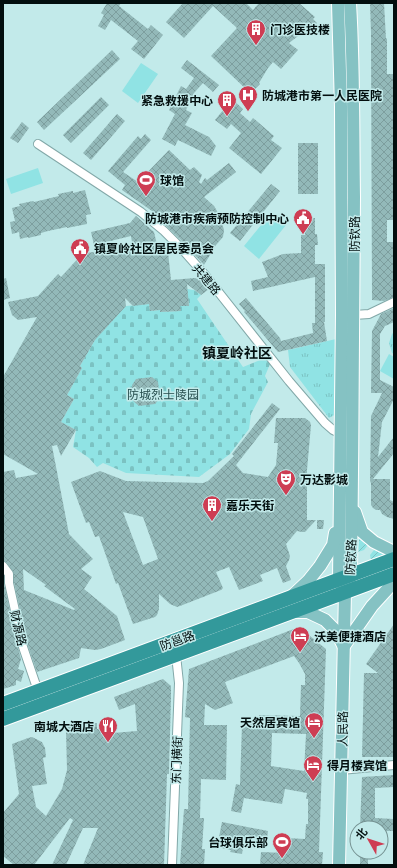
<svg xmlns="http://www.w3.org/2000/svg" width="397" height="868" font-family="Barlow,'Noto Sans SC',sans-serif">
	<defs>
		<pattern id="grass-tufts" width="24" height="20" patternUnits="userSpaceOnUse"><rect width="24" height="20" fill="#90e3e4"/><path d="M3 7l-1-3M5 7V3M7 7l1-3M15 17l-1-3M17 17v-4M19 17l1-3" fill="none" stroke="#7bc2c2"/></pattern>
		<pattern id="cemetery-stones" width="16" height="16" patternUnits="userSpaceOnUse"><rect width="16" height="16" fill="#90e3e4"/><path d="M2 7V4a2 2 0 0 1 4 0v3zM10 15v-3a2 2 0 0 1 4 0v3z" fill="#7bc2c2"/></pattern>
		<pattern id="garden-furrows" width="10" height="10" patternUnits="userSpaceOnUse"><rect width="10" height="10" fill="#90e3e4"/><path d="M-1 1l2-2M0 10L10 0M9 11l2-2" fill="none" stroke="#7bc2c2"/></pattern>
		<pattern id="building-cross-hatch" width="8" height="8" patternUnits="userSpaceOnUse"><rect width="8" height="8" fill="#93b9b9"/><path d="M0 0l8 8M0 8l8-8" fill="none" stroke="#7d9e9e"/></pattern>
	</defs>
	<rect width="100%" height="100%" fill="#c2eaea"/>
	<g fill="url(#grass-tufts)">
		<polygon points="394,332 394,354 392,353 389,343 392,334"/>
		<polygon points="336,339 338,413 329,418 290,367 288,350"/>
	</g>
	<polygon fill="url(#cemetery-stones)" points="187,289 194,290 201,295 197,299 243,367 265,358 270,364 265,376 268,382 251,414 249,429 230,454 199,477 126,473 103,463 97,467 89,458 73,447 76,430 61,422 74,399 67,395 82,368 80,366 96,338 126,306 149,304 150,311 160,310 160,312 180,311 180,306 189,306"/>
	<g fill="url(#garden-furrows)">
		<polygon points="359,537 368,545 364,550 358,552"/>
		<polygon points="374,550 385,555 371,561 370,555"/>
	</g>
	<g fill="#90e3e4">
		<polygon points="141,63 158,74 138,103 122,91"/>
		<polygon points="38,168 43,183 11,194 6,179"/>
		<polygon points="271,213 286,225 259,259 244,246"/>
		<polygon points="389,354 394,357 394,379 380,371"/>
	</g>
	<g fill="url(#building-cross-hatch)" fill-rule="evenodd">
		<polygon points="107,3 121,3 119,6 148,29 151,25 163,35 144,59 131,49 138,41 111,20 105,30 98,26 104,15 101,13"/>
		<polygon points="183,3 246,3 253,10 259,3 299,3 315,17 313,19 317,23 311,28 310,27 289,43 298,50 281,69 273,62 268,68 259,83 260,84 253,91 250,88 247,90 211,56 237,28 213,6 184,38 166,22"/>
		<polygon points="370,3 384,3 386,39 387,38 387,74 394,74 394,220 387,220 387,242 394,242 394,297 384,301 372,300 371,33"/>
		<polygon points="112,50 120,59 44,130 37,122"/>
		<polygon points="187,60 219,85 213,92 203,83 194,93 186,110 192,113 185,125 209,137 216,146 211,156 178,140 175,146 162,139 175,114 169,110 181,86 186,89 194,78 181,68"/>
		<polygon points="101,97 109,105 71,143 63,135"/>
		<polygon points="232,99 243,109 240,113 250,122 253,118 274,136 271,140 282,148 261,174 229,148 241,133 231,124 227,129 215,120"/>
		<polygon points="117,114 125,121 91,160 83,153"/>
		<polygon points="22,122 29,128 18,143 10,138"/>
		<polygon points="145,134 151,140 123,172 138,182 169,150 190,170 194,167 202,175 199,182 201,184 205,178 207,180 229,163 236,172 204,197 214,206 220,216 224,230 223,237 216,245 204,265 180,239 160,220 162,218 122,190 125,185 108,171 138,136 141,139"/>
		<rect x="298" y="143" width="20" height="51"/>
		<polygon points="271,184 280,191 240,241 230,233"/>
		<polygon points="85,190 91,214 86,215 87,224 67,228 67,227 48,231 41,233 41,235 28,238 28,237 20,239 19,232 12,234 10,222 15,221 12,208 20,206 19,204 33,201 34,202 59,196 58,194 73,191 73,193"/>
		<path d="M136,216L154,232L159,253L168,252L171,280L195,278L201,280L209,289L201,295L187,284L189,306H180L181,311L160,312V310L150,311L149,304L133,306L125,298L126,306L95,340L80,366L82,368L67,395L74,399L61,422L76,430L61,456L57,445L52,446L69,534L93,559L81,569L92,577L84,589L117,616L125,640L101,649L95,650L81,648L79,658L37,672L28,646L14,582V574L7,563L3,561V472L14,470L16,478L38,474L3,454V377L37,317L18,320L12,315L8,302L38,296L58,274L61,277L83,253L133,249L131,236L94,245L91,232L130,223ZM23,569L46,585L44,586L75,609L74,610L24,590Z"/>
		<polygon points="315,218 315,234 317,234 318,245 315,245 315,264 325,264 325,322 324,322 327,341 278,352 244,312 245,311 239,304 246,298 280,338 281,341 313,333 312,323 315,323 315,277 253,291 251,281 268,277 262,262 283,254 301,253 301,235 305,235 305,219"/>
		<polygon points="6,278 10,298 3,300 3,279"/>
		<polygon points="394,308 394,322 385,326 380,334 380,380 394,387 394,399 382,422 378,457 394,437 394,453 373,479 390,479 390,500 394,502 394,519 387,517 382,514 380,510 376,510 373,508 371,505 371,481 370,483 371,416 382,393 371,393 372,331 381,314"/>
		<polygon points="152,377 158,382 160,398 155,404 139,406 133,401 132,385 136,379"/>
		<path d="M272,403L280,409L236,465L243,473L268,477L276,465L278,443H274L276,418H305L310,422L311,425L307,470V520H316L305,532H302L297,531L286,544L290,556L289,560L286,566L291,580L283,583L277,568L260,575L263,581L239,590L229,567L216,572L223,588L221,590L180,606L177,607L170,604L159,594V609L157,615L155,617L133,624L118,583L116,584L99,536L95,537L89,522L86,523L71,482L100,471L126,481L203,483L208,481L234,456L232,454ZM123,512L143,517L158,559L143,565Z"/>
		<polygon points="317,520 324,520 323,529 317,529"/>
		<polygon points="3,575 4,584 18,648 21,659 18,669 24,671 21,682 16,680 16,685 3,689"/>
		<polygon points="394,624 394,757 362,757 364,673 378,673 366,664"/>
		<path d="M299,627L326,649L319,852H323L322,865H260L261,852L285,853L286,838L305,839L306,824H308V799H306L307,793L285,789L282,804L244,798L241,813L231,811L236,784L240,785L242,724H259V715L300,716L301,685H305V674L299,663L294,656L225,682L233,703L215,710L205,704L204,725H227L226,780L201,779L200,818H204L202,849H205L204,865H180L184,809H188L190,718L185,717L189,669ZM272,733L306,734L304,771L271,766Z"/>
		<polygon points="163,679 171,686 171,697 169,774 167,774 164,865 83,865 98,828 83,828 66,865 52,865 73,820 70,818 34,865 14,865 3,856 3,813 19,794 12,744 28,738 32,737 42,742 45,748 46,757 43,758 47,784 32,786 36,807 46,816 62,789 67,770 66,730 68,726 70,725 79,725 79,723 97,723 97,729 113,728 113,733 137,731 135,704 119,710 114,697"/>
		<polygon points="394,775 394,787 375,788 375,818 394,819 394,831 381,831 381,828 360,828 362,777"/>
		<polygon points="222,822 268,831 267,839 245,835 242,854 230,852 231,850 217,847"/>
		<polygon points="360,856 368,857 368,865 360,865"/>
	</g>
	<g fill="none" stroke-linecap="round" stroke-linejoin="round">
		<g stroke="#82a8a8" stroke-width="10">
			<g id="street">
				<polyline points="38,144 141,212 164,231 182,249 205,275 289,381 325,423 333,430 341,434 344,434"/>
				<polyline points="354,315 369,314 394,302"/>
				<polyline points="3,566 9,574 9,583 23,647 38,691"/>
				<polyline points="341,770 394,765"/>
				<polyline points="172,865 179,683 176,655"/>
			</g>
		</g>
		<g stroke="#fff" stroke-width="14">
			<g id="primary">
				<polyline points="338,3 341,107 342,315 339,580 343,587"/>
				<polyline points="355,512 362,532 374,542 394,552"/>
				<polyline points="292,596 308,581 320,566 333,545 335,533"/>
				<polyline points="294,612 308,612 325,620 336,631 343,645"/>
				<polyline points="344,646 372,606 394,582"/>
				<path d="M339,865L345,592L351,575C352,449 354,323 354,197C353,132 354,68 350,3"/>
			</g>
		</g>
		<g stroke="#fff" stroke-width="16">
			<g id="highway">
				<polyline points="3,704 394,559"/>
				<polyline points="3,719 394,574"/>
			</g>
		</g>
		<use href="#street" stroke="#fff" stroke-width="8"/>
		<use href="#primary" stroke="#85c2c3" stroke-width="12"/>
		<use href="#highway" stroke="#33999b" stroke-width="14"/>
	</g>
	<defs>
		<g id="building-pin" transform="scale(1)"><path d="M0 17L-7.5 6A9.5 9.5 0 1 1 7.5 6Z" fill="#ce3d53" stroke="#c2eaea"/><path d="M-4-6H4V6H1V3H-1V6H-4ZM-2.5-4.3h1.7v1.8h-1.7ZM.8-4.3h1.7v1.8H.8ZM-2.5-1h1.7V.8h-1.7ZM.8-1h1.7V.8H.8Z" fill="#fff"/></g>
		<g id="hospital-pin" transform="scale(1)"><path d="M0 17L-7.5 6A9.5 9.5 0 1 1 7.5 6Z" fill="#ce3d53" stroke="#c2eaea"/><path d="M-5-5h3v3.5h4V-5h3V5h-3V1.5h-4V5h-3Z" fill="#fff"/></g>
		<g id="stadium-pin" transform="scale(1)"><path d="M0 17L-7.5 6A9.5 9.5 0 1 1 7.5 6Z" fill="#ce3d53" stroke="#c2eaea"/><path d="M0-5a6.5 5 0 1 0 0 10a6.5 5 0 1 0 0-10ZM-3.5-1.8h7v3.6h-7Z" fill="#fff"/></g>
		<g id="civic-pin" transform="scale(1)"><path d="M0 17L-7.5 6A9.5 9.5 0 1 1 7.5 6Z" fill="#ce3d53" stroke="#c2eaea"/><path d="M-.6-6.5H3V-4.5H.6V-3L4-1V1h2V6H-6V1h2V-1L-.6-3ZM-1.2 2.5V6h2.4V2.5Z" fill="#fff"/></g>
		<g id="theatre-pin" transform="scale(1)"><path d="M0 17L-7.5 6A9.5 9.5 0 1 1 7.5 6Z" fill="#ce3d53" stroke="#c2eaea"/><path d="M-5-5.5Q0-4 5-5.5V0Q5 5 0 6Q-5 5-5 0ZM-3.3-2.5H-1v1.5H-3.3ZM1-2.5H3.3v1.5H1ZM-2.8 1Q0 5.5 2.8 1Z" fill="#fff"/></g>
		<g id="hotel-pin" transform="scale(1)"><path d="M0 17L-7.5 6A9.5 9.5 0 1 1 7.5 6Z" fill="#ce3d53" stroke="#c2eaea"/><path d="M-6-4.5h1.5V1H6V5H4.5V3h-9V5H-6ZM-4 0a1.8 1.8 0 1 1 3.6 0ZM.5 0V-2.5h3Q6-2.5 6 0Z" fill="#fff"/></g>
		<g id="restaurant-pin" transform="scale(1)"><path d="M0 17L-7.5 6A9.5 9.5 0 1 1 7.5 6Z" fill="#ce3d53" stroke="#c2eaea"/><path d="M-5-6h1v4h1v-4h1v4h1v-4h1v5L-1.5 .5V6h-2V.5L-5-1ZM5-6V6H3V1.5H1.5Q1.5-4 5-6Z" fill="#fff"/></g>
	</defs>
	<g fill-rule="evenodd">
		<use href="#building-pin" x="256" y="29"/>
		<use href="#hospital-pin" x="248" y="95"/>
		<use href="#building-pin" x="227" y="100"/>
		<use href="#stadium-pin" x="146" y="180"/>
		<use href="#civic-pin" x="303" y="218"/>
		<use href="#civic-pin" x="80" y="248"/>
		<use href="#theatre-pin" x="286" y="479"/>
		<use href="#building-pin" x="212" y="505"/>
		<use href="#hotel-pin" x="300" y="636"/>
		<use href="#hotel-pin" x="314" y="722"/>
		<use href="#restaurant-pin" x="108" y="726"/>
		<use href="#hotel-pin" x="313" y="765"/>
		<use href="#stadium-pin" x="282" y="842"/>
	</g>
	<g text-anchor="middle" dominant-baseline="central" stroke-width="3" stroke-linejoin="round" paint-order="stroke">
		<g font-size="12" font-weight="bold" fill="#020e0e" stroke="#c2eaea" text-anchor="start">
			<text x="270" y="29">门诊医技楼</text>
			<text x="262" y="95">防城港市第一人民医院</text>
			<text x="213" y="100" text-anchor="end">紧急救援中心</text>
			<text x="160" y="180">球馆</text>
			<text x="289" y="218" text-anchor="end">防城港市疾病预防控制中心</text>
			<text x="94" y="248">镇夏岭社区居民委员会</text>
			<text x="300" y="479">万达影城</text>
			<text x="226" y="505">嘉乐天街</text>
			<text x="314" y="636">沃美便捷酒店</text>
			<text x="300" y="722" text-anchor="end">天然居宾馆</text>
			<text x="94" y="726" text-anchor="end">南城大酒店</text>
			<text x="327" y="765">得月楼宾馆</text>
			<text x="268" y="842" text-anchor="end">台球俱乐部</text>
		</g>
		<g font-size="12" fill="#020e0e" stroke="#c2eaea">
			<text transform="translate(354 234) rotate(-90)">防钦路</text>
			<text transform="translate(207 279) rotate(50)">共建路</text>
			<text transform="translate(350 557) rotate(-87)">防钦路</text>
			<text transform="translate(19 628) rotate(77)">财源路</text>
			<text transform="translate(177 640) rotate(-20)">防邕路</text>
			<text transform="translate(342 729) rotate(-89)">人民路</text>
			<text transform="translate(176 760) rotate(-88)">东门横街</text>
		</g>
		<g font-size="12" fill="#244c4c" stroke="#c2eaea">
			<text x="163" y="394">防城烈士陵园</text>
		</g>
		<g font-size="14" font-weight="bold" fill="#020e0e" stroke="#c2eaea">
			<text x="237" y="352">镇夏岭社区</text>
		</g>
	</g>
	<rect width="397" height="868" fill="none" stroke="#020e0e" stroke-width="8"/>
	<g transform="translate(369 840) rotate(309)"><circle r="19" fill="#c2eaea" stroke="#759292"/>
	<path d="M0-3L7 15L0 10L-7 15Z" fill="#ce3d53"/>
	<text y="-6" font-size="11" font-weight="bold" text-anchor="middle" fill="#020e0e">北</text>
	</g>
</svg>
